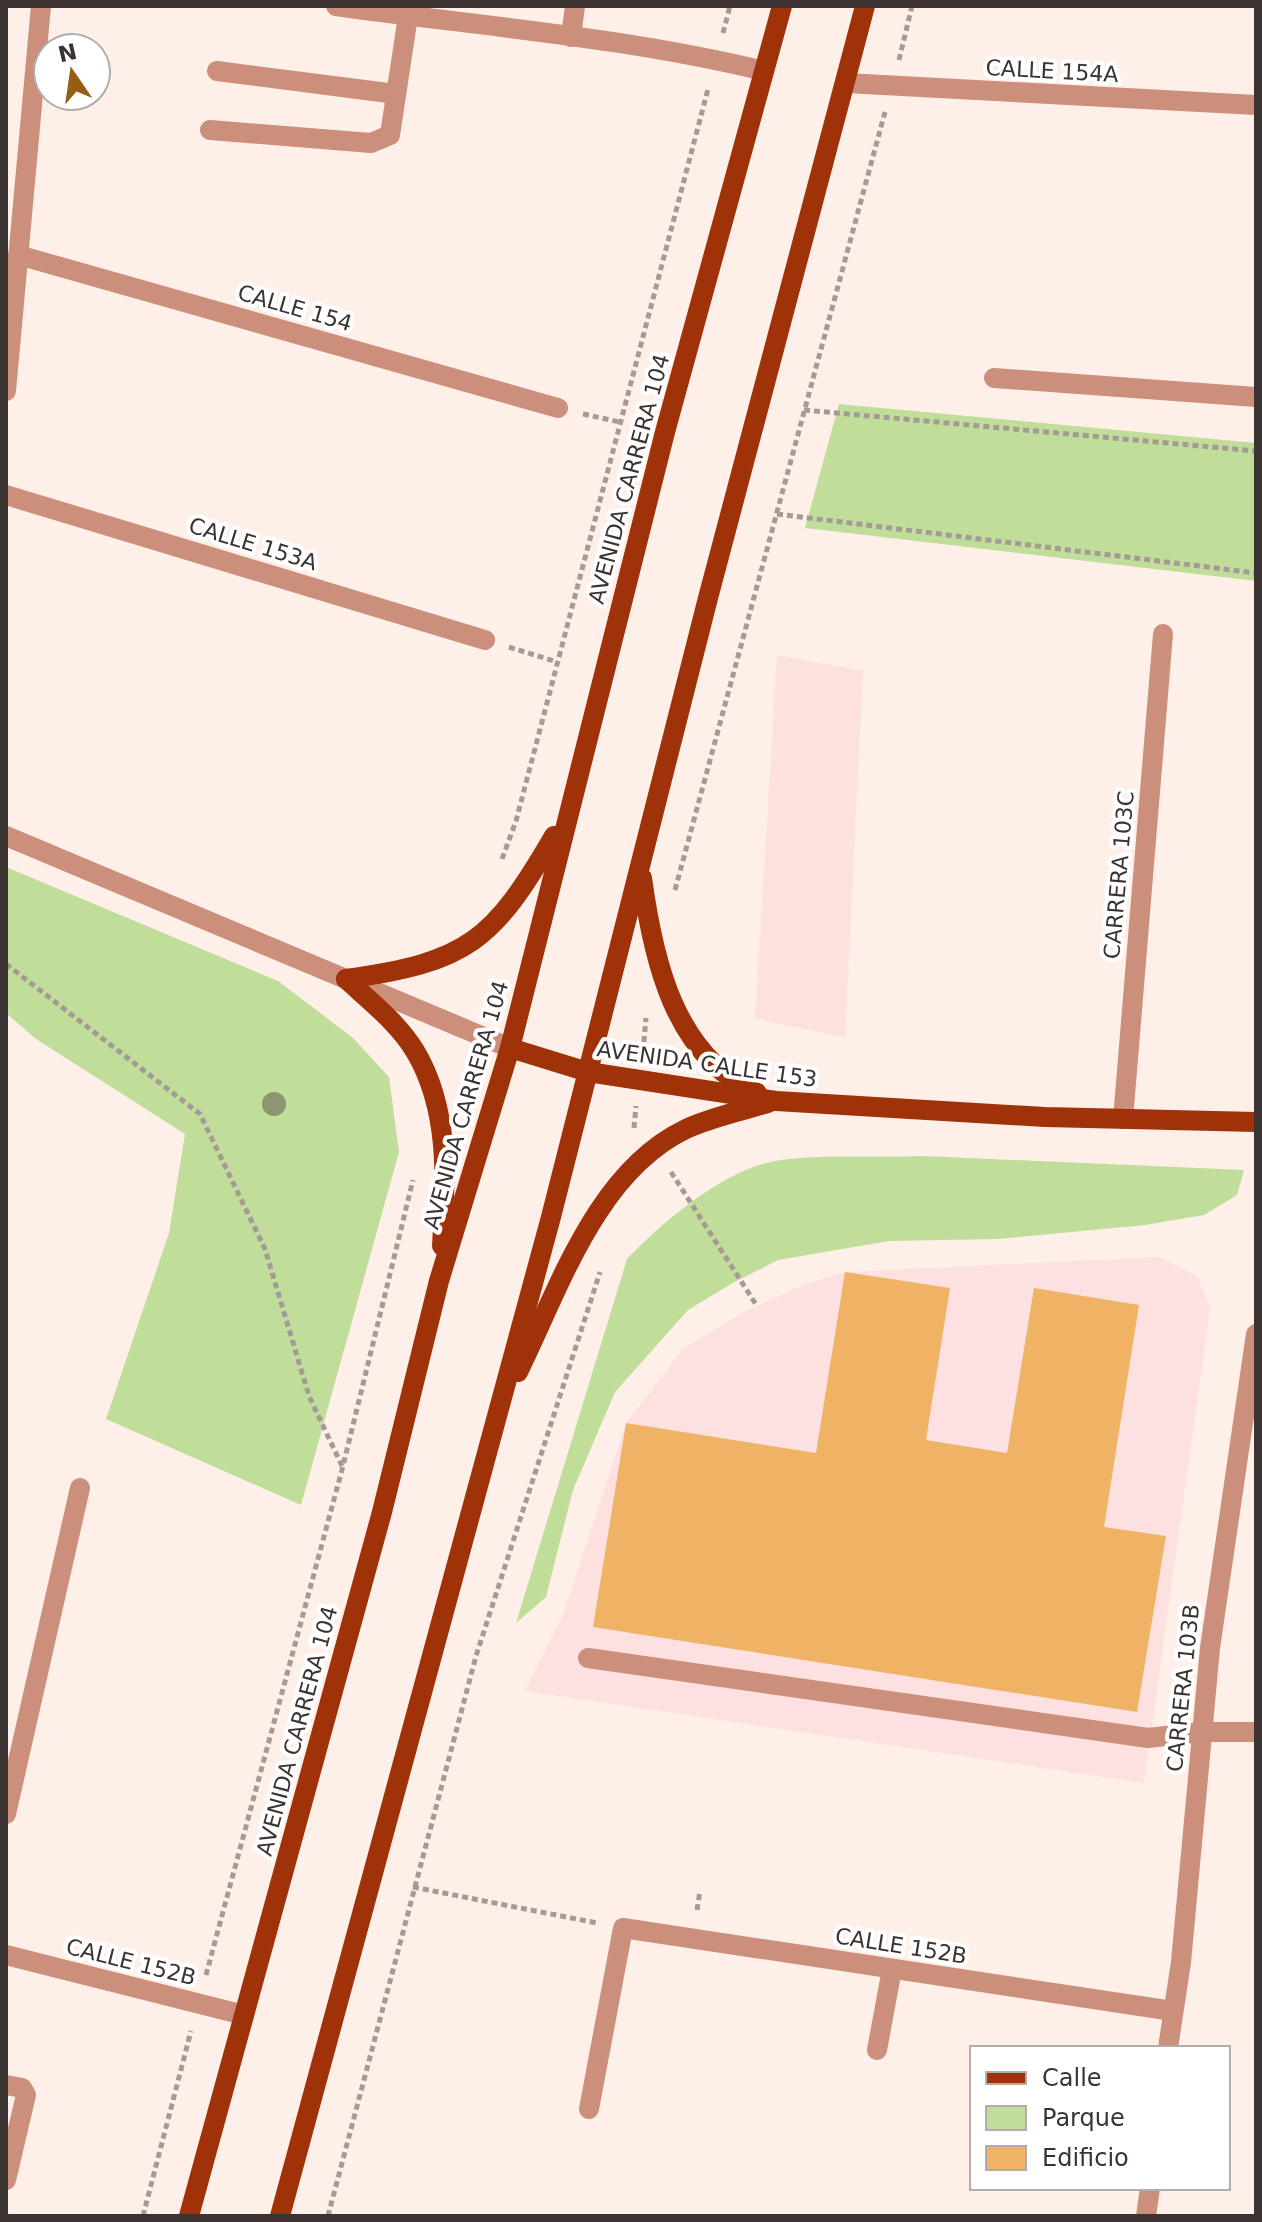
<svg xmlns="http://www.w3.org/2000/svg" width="1262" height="2222" font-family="'DejaVu Sans',sans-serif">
	<rect width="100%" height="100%" fill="#feefe9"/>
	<polygon fill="#fce1de" points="777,655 863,671 845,1037 755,1019"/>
	<polygon fill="#fce1e0" points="1159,1257 1197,1276 1210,1309 1144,1783 525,1691 563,1615 626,1423 683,1349 742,1313 805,1284 845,1272"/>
	<g fill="#c0dd9a">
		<polygon points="839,404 1256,443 1256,581 805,528"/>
		<polygon points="6,867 278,981 352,1037 389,1077 399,1152 301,1505 106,1419 169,1233 185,1134 36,1039 6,1013"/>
		<path d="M923,1156L1244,1170L1237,1195L1204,1215L1145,1225L998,1239L889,1241L778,1260L731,1284L688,1310L615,1392L573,1490L546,1597L516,1623L627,1259C663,1222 722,1171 775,1161C816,1154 879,1158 923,1156Z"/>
	</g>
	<polygon fill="#f0b366" points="845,1272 950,1288 926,1440 1007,1453 1034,1288 1139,1305 1104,1527 1166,1536 1137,1712 593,1627 626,1423 816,1453"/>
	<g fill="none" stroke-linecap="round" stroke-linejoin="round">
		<g stroke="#a59a96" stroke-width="5" stroke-dasharray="6 4" stroke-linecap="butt">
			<polyline points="723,33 730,6"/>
			<polyline points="899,60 912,6"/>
			<polyline points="804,410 1256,451"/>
			<polyline points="583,414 620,422"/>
			<polyline points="777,514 1256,573"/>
			<polyline points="509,647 557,662"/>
			<polyline points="502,859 516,821 708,89"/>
			<polyline points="675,890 885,112"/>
			<polyline points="6,964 200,1114 265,1249 309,1396 342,1466"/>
			<polyline points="643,1052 646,1018"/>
			<polyline points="634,1128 636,1106"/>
			<polyline points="671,1172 757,1306"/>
			<polyline points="413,1887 597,1923"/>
			<polyline points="697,1910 700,1891"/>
			<polyline points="206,1975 343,1466 413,1180"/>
			<polyline points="143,2216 191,2031"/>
			<polyline points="328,2216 476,1656 600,1272"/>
		</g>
		<g stroke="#cc8f7c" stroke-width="20">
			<path d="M336,6C478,26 624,37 764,71"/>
			<polyline points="571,37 575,6"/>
			<polyline points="217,71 396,94"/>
			<polyline points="846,83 1256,105"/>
			<polyline points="210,130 371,143 390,135 408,16"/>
			<polyline points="18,255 558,408"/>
			<polyline points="994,378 1256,397"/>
			<polyline points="6,391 41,6"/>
			<polyline points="6,495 485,640"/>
			<polyline points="6,836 510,1048"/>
			<polyline points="1123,1119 1163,634"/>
			<polyline points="588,1658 1148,1738 1201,1732 1256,1732"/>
			<polyline points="6,1814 80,1488"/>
			<polyline points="6,1955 244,2015"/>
			<polyline points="1168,2048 1181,1962 1210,1648 1256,1334"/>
			<polyline points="877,2050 892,1969"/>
			<polyline points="6,2085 22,2088 26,2095 6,2180"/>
			<polyline points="589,2109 623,1928 1173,2011"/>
			<polyline points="1146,2216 1150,2188"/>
		</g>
		<g stroke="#9f3209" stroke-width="20">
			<path d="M642,878C653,959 674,1056 757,1093"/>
			<path d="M346,979C370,1001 398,1023 415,1051C450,1109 446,1182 442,1246"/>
			<path d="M346,979C468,962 493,941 554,836"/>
			<polyline points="510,1048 588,1072 776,1101 1045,1117 1256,1122"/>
			<path d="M518,1372C559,1289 596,1172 686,1129C712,1117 741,1111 768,1103"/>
			<polyline points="189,2216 382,1512 439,1281 510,1048 665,432 782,6"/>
			<polyline points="280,2216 551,1217 708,598 865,6"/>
		</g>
	</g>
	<circle fill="#909571" cx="274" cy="1104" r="12"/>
	<g text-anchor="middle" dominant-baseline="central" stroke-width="8" stroke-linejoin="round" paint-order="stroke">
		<g font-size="22" fill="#3a3331" stroke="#fff">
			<text transform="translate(1052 71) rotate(3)">CALLE 154A</text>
			<text transform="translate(295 308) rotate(16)">CALLE 154</text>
			<text transform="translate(629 479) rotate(-75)">AVENIDA CARRERA 104</text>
			<text transform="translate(253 544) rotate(17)">CALLE 153A</text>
			<text transform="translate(1119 875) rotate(-85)">CARRERA 103C</text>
			<text transform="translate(707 1064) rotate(8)">AVENIDA CALLE 153</text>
			<text transform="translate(466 1105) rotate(-74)">AVENIDA CARRERA 104</text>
			<text transform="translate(1183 1688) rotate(-84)">CARRERA 103B</text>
			<text transform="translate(297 1731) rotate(-75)">AVENIDA CARRERA 104</text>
			<text transform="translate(901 1946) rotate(9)">CALLE 152B</text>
			<text transform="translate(131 1962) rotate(14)">CALLE 152B</text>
		</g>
	</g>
	<rect width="1262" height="2222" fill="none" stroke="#3a3331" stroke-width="16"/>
	<rect x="970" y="2046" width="260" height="144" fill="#ffffff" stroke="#b0adad" stroke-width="2"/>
	<rect x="986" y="2072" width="40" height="12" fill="#9f3209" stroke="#b0adad" stroke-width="2"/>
	<text x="1042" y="2086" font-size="24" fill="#3a3331">Calle</text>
	<rect x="986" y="2106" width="40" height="24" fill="#c0dd9a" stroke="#b0adad" stroke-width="2"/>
	<text x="1042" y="2126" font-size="24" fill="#3a3331">Parque</text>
	<rect x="986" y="2146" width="40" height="24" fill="#f0b366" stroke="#b0adad" stroke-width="2"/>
	<text x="1042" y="2166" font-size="24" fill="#3a3331">Edificio</text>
	<g transform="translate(72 72) rotate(347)"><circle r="38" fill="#ffffff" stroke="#b0adad" stroke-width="2"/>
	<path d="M0-6L14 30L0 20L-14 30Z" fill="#955e16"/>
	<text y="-12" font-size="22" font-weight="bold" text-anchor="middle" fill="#3a3331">N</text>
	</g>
</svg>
